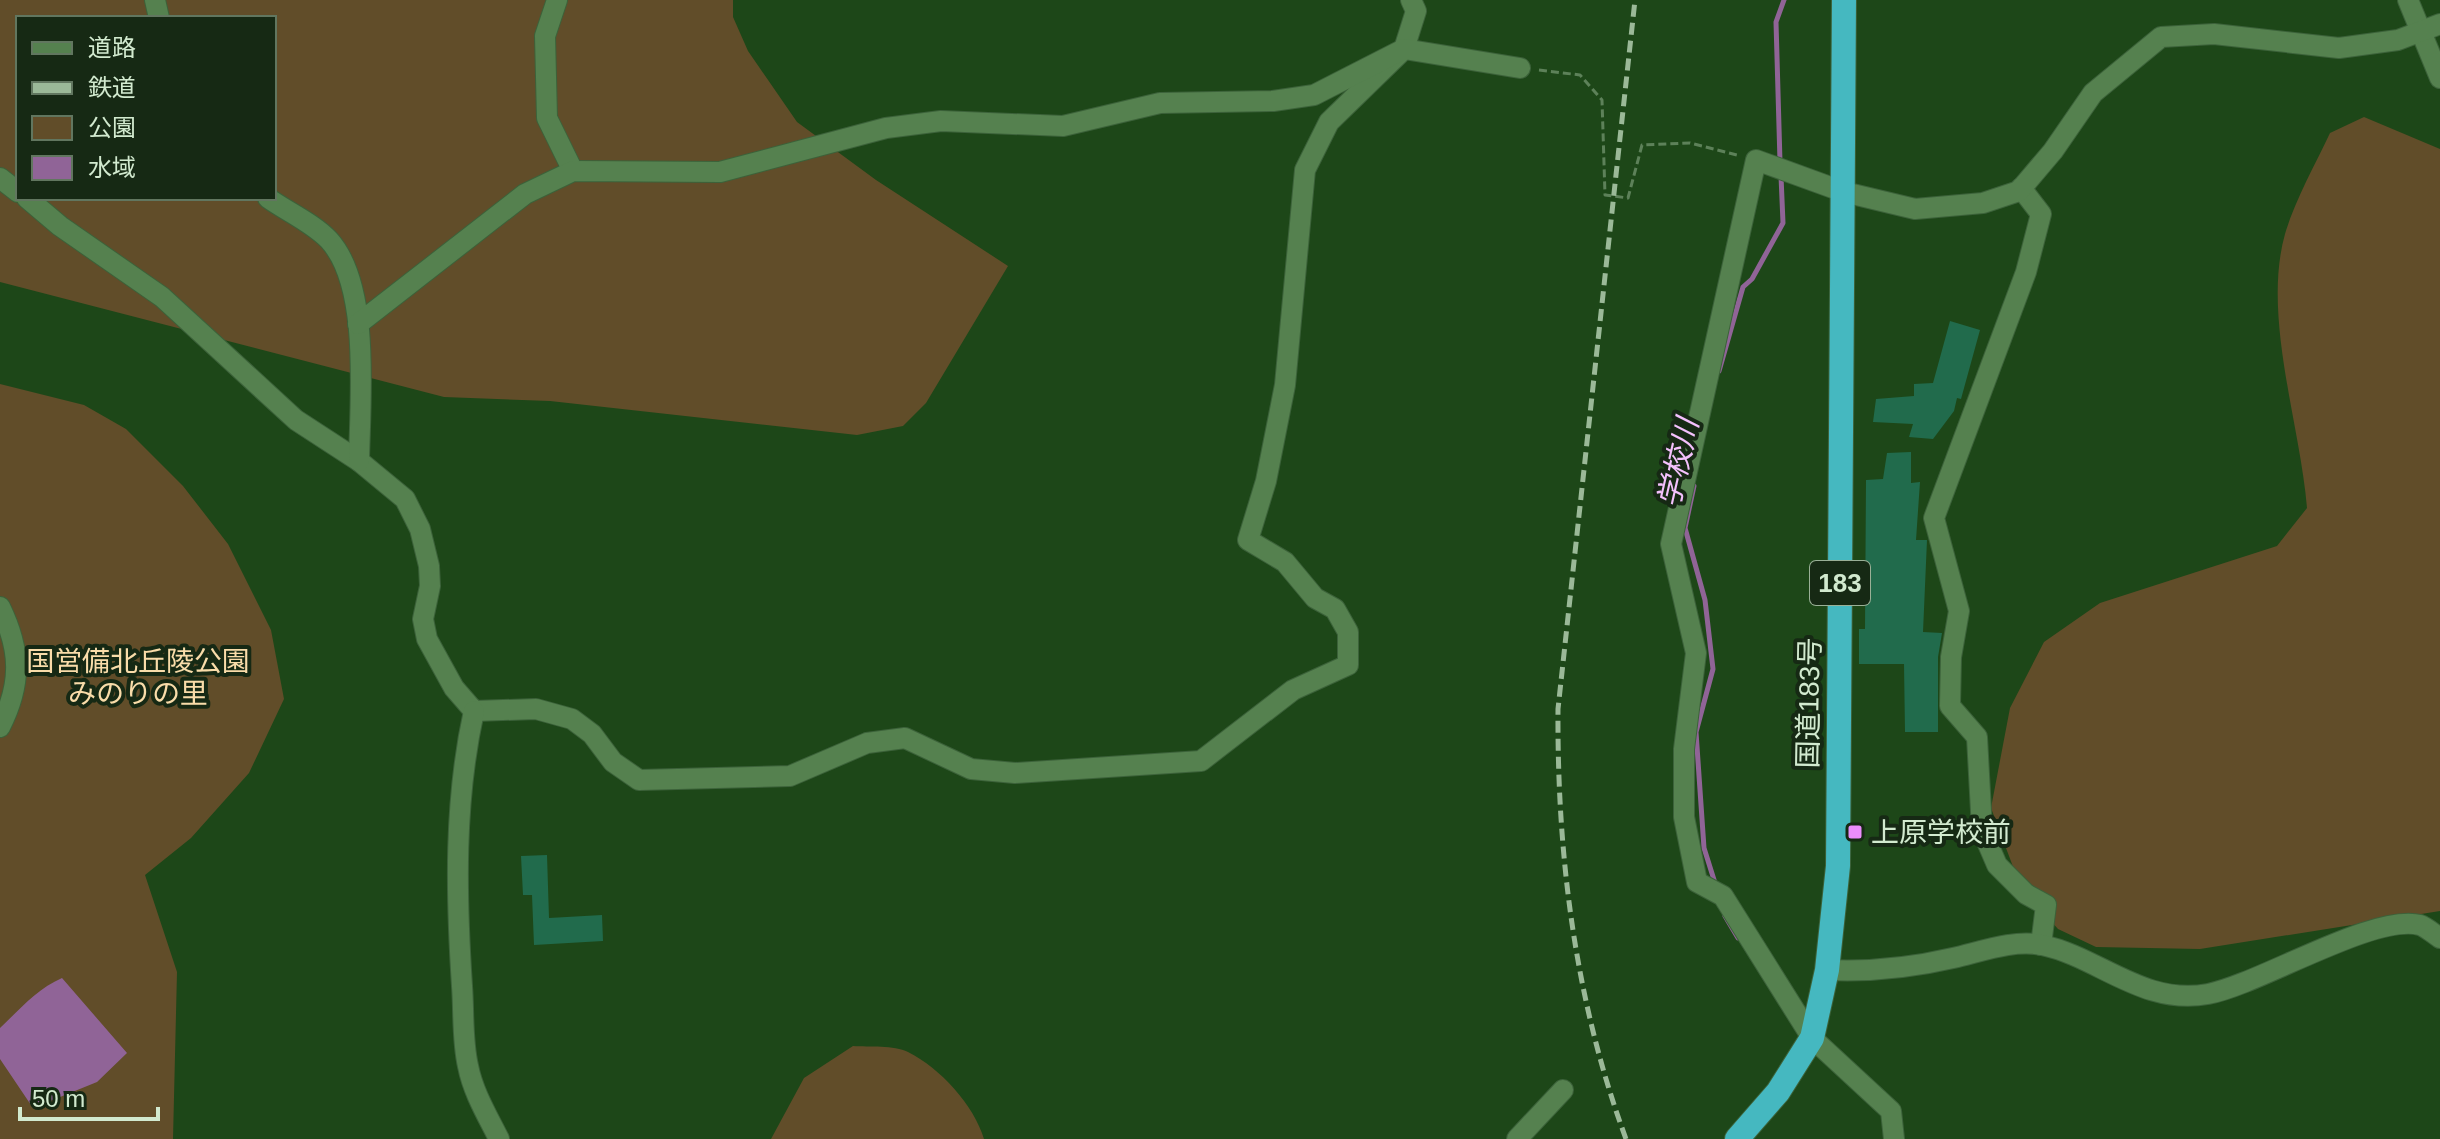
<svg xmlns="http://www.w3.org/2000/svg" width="2440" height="1139" font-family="Arial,'Noto Sans JP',sans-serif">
	<rect width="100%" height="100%" fill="#1d4718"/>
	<g fill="#614d29" fill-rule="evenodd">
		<path d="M0,0H733V17L748,51L797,122L876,180L1008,266L926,403L903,426L857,435L550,401L444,397L0,282ZM18,18H274V198H18Z"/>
		<path d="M2364,117L2440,149V911L2200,949L2096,947L2058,929L2021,888L1991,808L2010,708L2044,642L2100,603L2277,546L2307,508C2300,423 2262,316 2285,234C2295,200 2315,165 2330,133Z"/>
		<polygon points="0,384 84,405 126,429 183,486 228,544 271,630 284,699 249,773 191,838 145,875 177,972 173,1139 0,1139"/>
		<path d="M853,1046C869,1047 894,1045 908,1052C940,1068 974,1105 984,1139H771L804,1078Z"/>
	</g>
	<path fill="#906497" d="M62,978L127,1053L97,1082L33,1108L0,1059V1028C20,1009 37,989 62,978Z"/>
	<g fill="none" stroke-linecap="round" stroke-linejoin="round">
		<g stroke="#906497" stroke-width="5">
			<polyline points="1780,162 1776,22 1784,0"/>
			<polyline points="1719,371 1743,287 1752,279 1783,223 1781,176"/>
			<polyline points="1694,486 1685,528 1705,600 1713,669 1696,732 1704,848 1715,883"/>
			<polyline points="1725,916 1738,938"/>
		</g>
	</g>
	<g fill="#216b4c">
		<polygon points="1950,321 1980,330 1961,399 1957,398 1954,411 1933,439 1909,437 1913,424 1873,422 1876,399 1914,396 1914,384 1933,383"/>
		<polygon points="1911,452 1911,483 1920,482 1916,540 1927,540 1923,632 1942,633 1938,657 1938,732 1905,732 1904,664 1859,664 1859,629 1865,629 1866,480 1883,479 1887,453"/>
		<polygon points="547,855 549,918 602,915 603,941 534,945 532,895 523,895 521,856"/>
	</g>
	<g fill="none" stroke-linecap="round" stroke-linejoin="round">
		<g stroke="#3c623a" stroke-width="22">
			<g id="minor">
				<polyline points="155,0 159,18"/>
				<polyline points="557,0 545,36 547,118 573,171"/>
				<polyline points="2408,0 2440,78"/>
				<polyline points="0,178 18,192"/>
				<polyline points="2021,188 2041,214 2026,272 1934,518 1959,611 1951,657 1950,706 1977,737 1982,830 1997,865 2026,894 2046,905 2041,945"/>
				<polyline points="27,198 60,226 162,297 296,420 359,461 405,499 420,529 429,566 430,586 423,619 427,639 454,688 474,711 536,709 572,719 592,734 613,762 639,780 790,776 867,743 905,738 971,769 1015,773 1201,761 1293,690 1348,665 1348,632 1335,609 1315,598 1285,562 1248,540 1266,481 1285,385 1305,170 1329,122 1404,49 1416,11 1411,0"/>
				<path d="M268,198C286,211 313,223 329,240C371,286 360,401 359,461"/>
				<polyline points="358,324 525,194 573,171 720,172 886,128 941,121 1063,126 1160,103 1273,101 1314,95 1404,49 1520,68"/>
				<path d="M0,607C21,650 22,684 0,727"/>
				<path d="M474,711C454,801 456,894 462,986C464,1012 462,1040 468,1066C473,1092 487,1115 499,1139"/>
				<path d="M1827,970C1870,972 1910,968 1953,958C1980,952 2013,939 2042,945C2099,957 2143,1006 2208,994C2260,984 2374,913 2420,925C2426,927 2434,934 2440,938"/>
				<polyline points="1517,1139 1563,1090"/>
				<polyline points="1894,1139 1891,1111 1812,1038 1723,896 1697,882 1684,817 1684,749 1696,653 1671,544 1756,160 1844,192 1915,209 1983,203 2019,191 2053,151 2093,93 2161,37 2214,34 2339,48 2398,40 2440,24"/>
			</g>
		</g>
		<g stroke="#3c623a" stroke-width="26">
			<polyline id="highway" points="1737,1139 1778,1092 1812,1038 1827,970 1838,866 1844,0"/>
		</g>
		<polyline stroke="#5d8159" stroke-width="3" stroke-dasharray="8 4" stroke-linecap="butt" points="1539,70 1580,75 1602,100 1605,195 1628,198 1642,145 1690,143 1737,155"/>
		<use href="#minor" stroke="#55814f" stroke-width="20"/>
		<use href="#highway" stroke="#45b8c0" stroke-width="24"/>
		<path stroke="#9bb998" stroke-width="5" stroke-dasharray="12 6" stroke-linecap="butt" d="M1626,1139C1575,1001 1557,855 1558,709L1635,0"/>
	</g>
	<rect fill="#eb8dfc" stroke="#162914" stroke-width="3" x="1847" y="824" width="16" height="16" rx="4"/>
	<g text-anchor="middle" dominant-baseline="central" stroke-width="8" stroke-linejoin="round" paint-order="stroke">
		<rect fill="#162914" stroke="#9ab097" stroke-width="2" x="1810" y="561" width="60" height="44" rx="6"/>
		<g font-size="26" font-weight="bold" fill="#d2eacf">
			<text x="1840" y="583">183</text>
		</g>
		<g font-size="28" fill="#f9dca9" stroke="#162914">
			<text x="138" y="661">国営備北丘陵公園<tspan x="138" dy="32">みのりの里</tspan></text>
		</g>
		<g font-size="28" fill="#d2eacf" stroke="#162914">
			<text transform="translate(1809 703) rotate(-89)">国道183号</text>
		</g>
		<g font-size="28" fill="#d2eacf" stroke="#162914" text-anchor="start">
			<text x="1871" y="832">上原学校前</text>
		</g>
		<g font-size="30" font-style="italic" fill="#f4c1fd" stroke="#162914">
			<text transform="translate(1678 463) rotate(-77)">学校川</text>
		</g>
	</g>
	<rect x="16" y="16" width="260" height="184" fill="#162914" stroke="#61765f" stroke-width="2"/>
	<rect x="32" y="42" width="40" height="12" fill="#55814f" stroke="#61765f" stroke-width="2"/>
	<text x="88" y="56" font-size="24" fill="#d2eacf">道路</text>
	<rect x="32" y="82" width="40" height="12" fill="#9bb998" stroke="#61765f" stroke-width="2"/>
	<text x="88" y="96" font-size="24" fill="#d2eacf">鉄道</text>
	<rect x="32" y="116" width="40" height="24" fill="#614d29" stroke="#61765f" stroke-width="2"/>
	<text x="88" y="136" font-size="24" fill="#d2eacf">公園</text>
	<rect x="32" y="156" width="40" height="24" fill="#906497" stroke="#61765f" stroke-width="2"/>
	<text x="88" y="176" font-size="24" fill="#d2eacf">水域</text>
	<path d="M20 1107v12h138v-12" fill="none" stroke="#d2eacf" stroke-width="4"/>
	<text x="32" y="1107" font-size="24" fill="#d2eacf" stroke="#162914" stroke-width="6" paint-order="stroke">50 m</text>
</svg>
